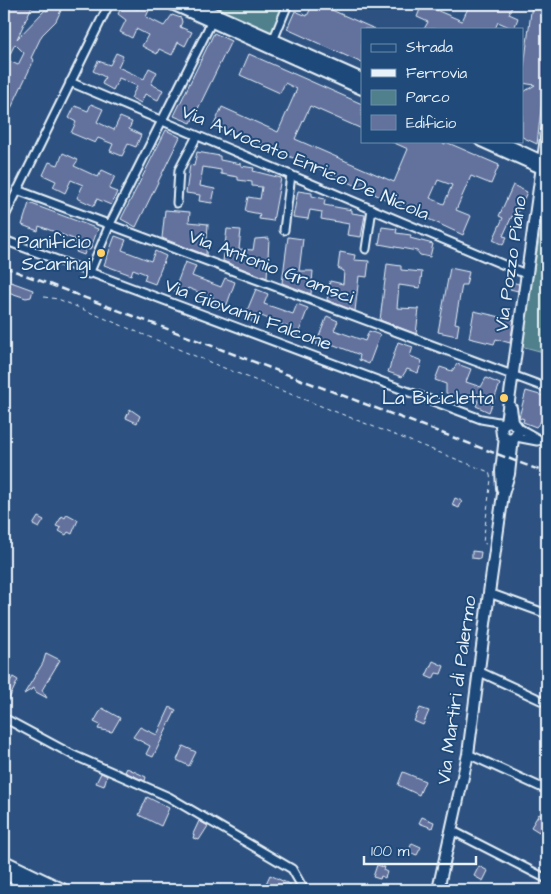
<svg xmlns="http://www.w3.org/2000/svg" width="551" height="894" font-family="'Architects Daughter',sans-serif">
	<rect width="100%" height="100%" fill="#2d5281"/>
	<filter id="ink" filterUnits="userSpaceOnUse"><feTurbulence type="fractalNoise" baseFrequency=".02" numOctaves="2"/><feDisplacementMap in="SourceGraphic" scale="10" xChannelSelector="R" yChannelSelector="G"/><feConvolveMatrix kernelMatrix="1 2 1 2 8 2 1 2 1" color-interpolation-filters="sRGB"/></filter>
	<g filter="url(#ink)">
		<g fill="#4f808c" stroke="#9cb8c2">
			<polygon points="198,4 285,4 272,36"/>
			<polygon points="547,193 547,353 521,346"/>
		</g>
		<g fill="#63719d" stroke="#e8f1f8" fill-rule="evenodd">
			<path d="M11,4H33L17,39L45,10L47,11L51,4H64L56,21L42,35L31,58L34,60L4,123V15L6,16ZM15,44L24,53L18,65L7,60Z"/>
			<polygon points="123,4 138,9 141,4 151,6 146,17 164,26 172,15 181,18 182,22 180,27 192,32 185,46 178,42 172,55 159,49 157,54 142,46 148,35 136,29 132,38 120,32 126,20 118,14"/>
			<polygon points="313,4 318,4 375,29 362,29 362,63 287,29 295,11 307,16"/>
			<polygon points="422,4 462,21 470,4 513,4 509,14 518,18 514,29 498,22 495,29 424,29 428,22 417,17"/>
			<polygon points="532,4 547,4 547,58 537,144 522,137 522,93 535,85 522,83"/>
			<polygon points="214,33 231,41 191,123 174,116"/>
			<polygon points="116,53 123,56 118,67 144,79 149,68 157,72 151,84 163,90 158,100 145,94 141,103 131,98 137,86 119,78 113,90 102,84 105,77 93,71 98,61 110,65"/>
			<path d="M249,54L362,104V129L310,106L295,139L394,182L408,149L390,141H438L445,144L446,142L499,165L491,184L471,176L456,210L471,216L463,235L318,168L259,144L257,147L213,127L222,107L278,132L297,89L285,83L280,93L240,75ZM438,180L452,185L444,204L430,198Z"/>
			<polygon points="91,104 103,109 97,122 114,130 120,117 132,122 129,129 141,135 136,147 128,144 122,156 110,151 113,144 98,138 95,143 71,133 76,122 69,118 75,106 88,111"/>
			<polygon points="166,130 180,137 136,227 121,219"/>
			<polygon points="197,152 220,156 220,160 241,164 241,166 254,168 253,171 281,178 273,221 259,219 260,214 245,211 248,197 260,199 262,187 252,186 252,182 238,180 238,177 221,174 221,170 203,167 200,186 215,189 212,203 199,201 200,195 186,193 190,165 194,166"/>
			<polygon points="63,153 78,160 74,166 98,177 102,170 115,176 109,189 117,192 111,205 97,199 94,206 77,198 83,185 71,180 65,193 53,187 56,181 43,175 49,162 58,165"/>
			<polygon points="513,185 527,192 516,217 512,216 503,236 507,237 503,245 493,240 503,218 499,216"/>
			<polygon points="298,191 312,193 312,196 325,199 324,205 352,210 352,213 365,215 361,237 347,235 349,224 321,219 322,212 310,210 308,219 293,217"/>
			<polygon points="29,203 98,229 90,250 86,249 84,255 76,252 78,246 74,244 76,240 39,226 38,231 22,225"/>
			<polygon points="165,210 190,212 189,222 208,224 206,255 162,238"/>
			<polygon points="382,227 397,229 396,233 411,235 410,238 433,244 430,257 420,255 417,251 379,244"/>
			<polygon points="227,229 241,230 239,249 253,250 255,239 269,238 267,278 223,261"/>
			<polygon points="115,236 126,240 122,250 151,261 155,251 166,256 155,284 144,280 146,274 133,269 131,275 104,265"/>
			<polygon points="288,237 303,239 299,271 313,271 311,294 282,283"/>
			<polygon points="340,252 355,255 354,260 369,261 367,277 359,276 355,311 327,300 330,281 343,284 344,271 338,268"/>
			<polygon points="185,262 196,266 192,276 221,287 225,278 235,282 225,310 215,307 216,299 188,288 185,295 174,291"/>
			<polygon points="387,264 401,266 401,270 422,272 420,288 399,285 397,308 419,309 416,334 380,320"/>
			<polygon points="450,268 469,272 466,285 462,285 455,323 459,324 457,336 438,332"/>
			<polygon points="11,282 33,290 31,297 26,298 8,292"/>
			<polygon points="511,282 519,284 518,291 510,289"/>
			<polygon points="256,289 268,294 264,304 276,308 293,314 297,304 308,308 297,337 285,332 288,327 259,315 256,323 244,318"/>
			<polygon points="474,311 514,320 510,343 496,339 494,344 469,338"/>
			<polygon points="327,316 338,321 334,330 348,335 365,341 369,331 380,335 369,364 359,360 360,355 329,343 327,348 316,344"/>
			<polygon points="398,342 413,347 410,356 422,361 418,373 407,369 402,377 388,372"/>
			<polygon points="457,364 471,369 466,382 481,387 486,378 500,384 489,412 476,406 478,401 467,397 465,401 446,393 446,384 435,380 440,367 452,371"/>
			<polygon points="526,391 547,397 547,422 542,420 536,427 523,422 524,419 519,417"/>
			<polygon points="130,409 140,416 137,423 126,418"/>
			<polygon points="455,498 462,501 459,508 452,505"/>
			<polygon points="67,514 78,520 72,534 68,532 66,535 59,531 61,528 56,526 62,516 65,518"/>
			<polygon points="38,517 44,520 39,528 33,525"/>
			<polygon points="472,551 481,552 480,559 472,558"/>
			<polygon points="46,653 60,660 42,690 47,698 36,692 34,688 24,694 43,663"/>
			<polygon points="433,661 444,666 441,674 436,673 433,679 426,676"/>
			<polygon points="13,677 18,680 4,709 4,690"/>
			<polygon points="170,707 176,710 153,757 146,754 150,746 133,737 140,727 157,735"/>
			<polygon points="102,708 120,718 112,732 98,729 100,725 94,722"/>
			<polygon points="420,708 429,711 423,725 414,721"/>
			<rect x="448" y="708" width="11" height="6"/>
			<polygon points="183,746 196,752 189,766 177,760"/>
			<polygon points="127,768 146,777 145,781 125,772"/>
			<polygon points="403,772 425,781 419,795 398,785"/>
			<polygon points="101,773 107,776 104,786 96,783"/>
			<polygon points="147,797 169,808 161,826 139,815"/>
			<polygon points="539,814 547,819 539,832 531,827"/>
			<polygon points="422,817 434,822 432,828 419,823"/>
			<polygon points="199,821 208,826 199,840 193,838 194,835 193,834"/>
			<polygon points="412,843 421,847 417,855 408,852"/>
			<polygon points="377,865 384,867 383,870 387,872 385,878 381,876 380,879 373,877"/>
			<polygon points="479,866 488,871 483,881 474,876"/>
			<polygon points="270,875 291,885 288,890 263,890"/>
		</g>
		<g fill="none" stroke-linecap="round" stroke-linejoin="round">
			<g stroke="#e8f1f8" stroke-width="11">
				<g id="street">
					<polyline points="272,43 288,4"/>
					<polyline points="70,82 528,275"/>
					<polyline points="17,190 547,388"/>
					<polyline points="177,203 179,170 197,136"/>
					<polyline points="4,218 109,4"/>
					<polyline points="284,230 291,175"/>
					<polyline points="4,240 481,419 504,423"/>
					<polyline points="366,249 372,209"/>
					<polyline points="89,274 110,224 212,21"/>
					<polyline points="519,428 547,444"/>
					<polyline points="516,437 537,441"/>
					<polyline points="489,593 547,614"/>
					<polyline points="478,671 547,703"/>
					<polyline points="4,718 73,755 169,797 292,869 304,890"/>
					<polyline points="468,754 547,790"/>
					<polyline points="451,830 547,879"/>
				</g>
			</g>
			<g stroke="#e8f1f8" stroke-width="14">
				<g id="secondary">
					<polyline points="172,4 362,89"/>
					<polyline points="193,4 362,79"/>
					<polyline points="481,141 546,170"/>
					<polyline points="499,141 546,163"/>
					<polyline points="511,408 513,422 519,430 514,438 507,439 502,435 501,427 505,422 512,421"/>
					<polyline points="506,422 547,131"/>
					<polyline points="502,488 501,471 505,437"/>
					<polyline points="438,890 468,754 489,593 503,494 509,474 513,438"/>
				</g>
			</g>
			<g stroke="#e8f1f8" stroke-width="16">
				<g id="highway">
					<polyline points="4,862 62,890"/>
					<polyline points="4,872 38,890"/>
				</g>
			</g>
			<polyline stroke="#e8f1f8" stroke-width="1" stroke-dasharray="4 4" stroke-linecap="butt" points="44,297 58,299 219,366 489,472 491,479 483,543 486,544"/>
			<use href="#street" stroke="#1f4a7a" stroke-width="7"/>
			<use href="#secondary" stroke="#1f4a7a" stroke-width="10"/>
			<use href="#highway" stroke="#1f4a7a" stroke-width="12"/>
			<polyline stroke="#e8f1f8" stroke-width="2.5" stroke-dasharray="8 4" stroke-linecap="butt" points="4,267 547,473"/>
		</g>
	</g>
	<g fill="#ffd166" stroke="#1f4a7a" stroke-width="2">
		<circle cx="101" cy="253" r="5"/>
		<circle cx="504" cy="398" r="5"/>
	</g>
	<g text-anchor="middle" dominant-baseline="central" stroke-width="4" stroke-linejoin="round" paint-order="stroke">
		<g font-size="19" fill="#e8f1f8" stroke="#1f4a7a">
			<text transform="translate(305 163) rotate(23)">Via Avvocato Enrico De Nicola</text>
			<text transform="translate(511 264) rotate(-82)">Via Pozzo Piano</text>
			<text transform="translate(271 267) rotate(21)">Via Antonio Gramsci</text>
			<text transform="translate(248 315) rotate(20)">Via Giovanni Falcone</text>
			<text transform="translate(457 690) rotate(-82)">Via Martiri di Palermo</text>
		</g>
		<g font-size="19" fill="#e8f1f8" stroke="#1f4a7a" text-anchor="end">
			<text x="91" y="242">Panificio<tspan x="91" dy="22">Scaringi</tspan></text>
			<text x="494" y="398">La Bicicletta</text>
		</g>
	</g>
	<rect width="551" height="894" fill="none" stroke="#1f4a7a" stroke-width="20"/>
	<rect x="10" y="10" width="531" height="874" fill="none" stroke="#e8f1f8" stroke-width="2" filter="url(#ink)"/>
	<rect x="361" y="28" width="162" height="115" fill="#1f4a7a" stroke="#6f8dac"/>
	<rect x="371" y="44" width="25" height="8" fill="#1f4a7a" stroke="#6f8dac"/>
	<text x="406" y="52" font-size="15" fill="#e8f1f8">Strada</text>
	<rect x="371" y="69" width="25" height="8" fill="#e8f1f8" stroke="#6f8dac"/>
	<text x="406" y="78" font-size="15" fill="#e8f1f8">Ferrovia</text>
	<rect x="371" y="90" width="25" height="15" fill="#4f808c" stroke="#6f8dac"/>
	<text x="406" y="102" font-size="15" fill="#e8f1f8">Parco</text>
	<rect x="371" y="115" width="25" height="15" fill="#63719d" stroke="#6f8dac"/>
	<text x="406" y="128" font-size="15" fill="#e8f1f8">Edificio</text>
	<path d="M364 856v8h112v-8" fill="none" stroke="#e8f1f8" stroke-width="2.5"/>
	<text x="371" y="856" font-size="15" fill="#e8f1f8" stroke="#1f4a7a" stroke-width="4" paint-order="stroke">100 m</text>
</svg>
